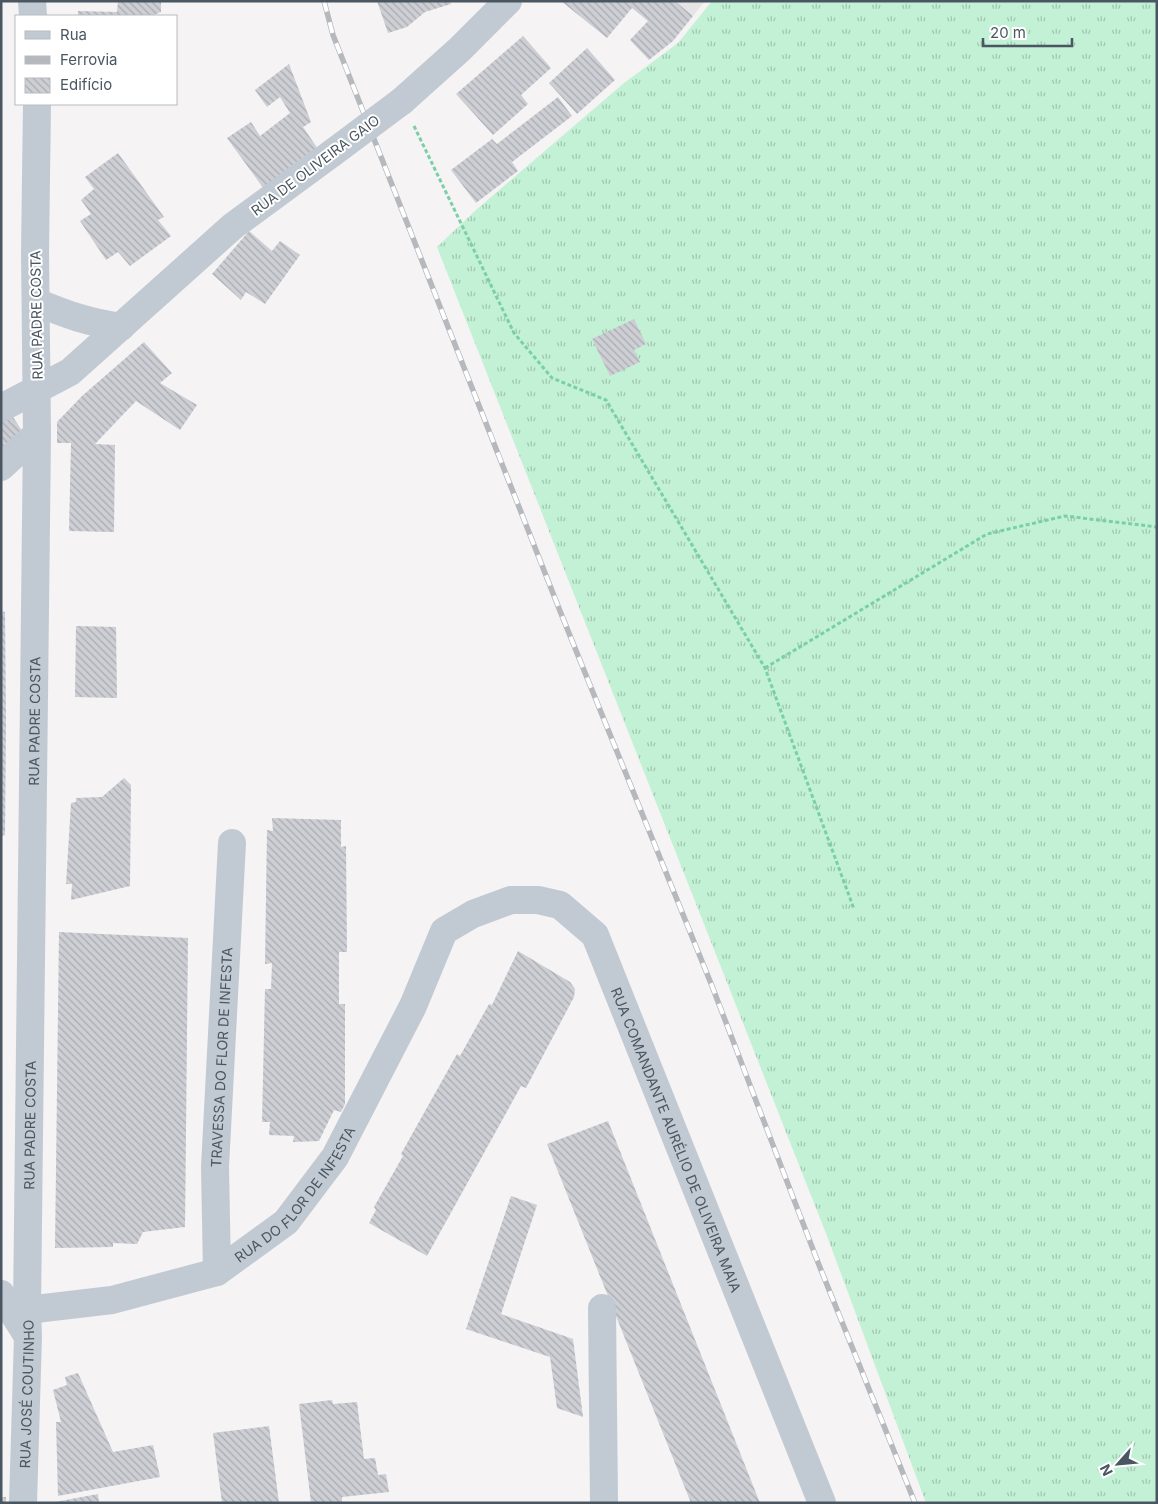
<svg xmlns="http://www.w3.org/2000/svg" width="1158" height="1504" font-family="Inter,sans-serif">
	<defs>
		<pattern id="grass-tufts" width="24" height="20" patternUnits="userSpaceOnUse" patternTransform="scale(1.25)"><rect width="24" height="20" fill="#c3f1d5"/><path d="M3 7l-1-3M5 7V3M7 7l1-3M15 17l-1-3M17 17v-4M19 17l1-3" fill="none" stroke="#a0c6b0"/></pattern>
		<pattern id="building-back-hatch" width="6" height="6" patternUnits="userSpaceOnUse" patternTransform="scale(1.25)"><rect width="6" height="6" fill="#cdcfd5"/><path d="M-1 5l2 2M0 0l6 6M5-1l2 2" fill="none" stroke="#a8abb0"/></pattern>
	</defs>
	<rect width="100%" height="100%" fill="#f5f3f3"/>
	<polygon fill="#e6e4e5" points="675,1 705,1 693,16"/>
	<polygon fill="url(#grass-tufts)" points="712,1 1157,1 1157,1503 926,1503 827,1236 437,247 476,210 624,83 678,43"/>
	<g fill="url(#building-back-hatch)">
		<polygon points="118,1 161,1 161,12 154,15 154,16 78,16 78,11 117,12"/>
		<polygon points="377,1 450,1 451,4 425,12 407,27 388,33"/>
		<polygon points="561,1 675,1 693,16 673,41 649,60 630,40 648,21 632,8 607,38"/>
		<polygon points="523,36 551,68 521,95 528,104 493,135 456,94"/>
		<polygon points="587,48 615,80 577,114 549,83"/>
		<polygon points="289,64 311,122 303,127 318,149 264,189 227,138 251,122 260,136 290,113 280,97 267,107 255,90"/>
		<polygon points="558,97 572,116 512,162 518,171 476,203 451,170 492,139 497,144"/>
		<polygon points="118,153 164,217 158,220 171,236 130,266 118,252 106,260 80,221 91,214 81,200 94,189 85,177"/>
		<polygon points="249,231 272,251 280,241 300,255 265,304 246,292 241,300 212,274"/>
		<polygon points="634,319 646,344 634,350 640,362 610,376 592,339"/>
		<polygon points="144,342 172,373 160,383 197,405 180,430 136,401 95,444 115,445 114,532 69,531 71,443 57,443 57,422 82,396"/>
		<polygon points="11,414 30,443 1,462 1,420"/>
		<polygon points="1,611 5,612 6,721 5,835 1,836"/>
		<polygon points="76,626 116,627 117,698 75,697"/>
		<polygon points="124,778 131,785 130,886 71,900 72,884 66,884 71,803 76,802 76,798 102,797"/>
		<polygon points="272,818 341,820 341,847 346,846 347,952 339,952 339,1004 345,1004 345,1104 341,1112 334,1110 319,1141 293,1142 294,1136 269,1135 270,1122 262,1122 265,989 271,989 272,963 265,964 267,830 273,831"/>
		<polygon points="59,932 188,938 185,1227 143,1232 137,1244 113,1243 113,1247 55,1248"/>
		<polygon points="518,951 570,982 575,989 574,997 526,1088 521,1086 427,1256 369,1223 376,1210 374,1207 403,1156 401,1154 457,1054 460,1056 489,1004 492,1005"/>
		<polygon points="608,1121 760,1503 691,1503 547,1144"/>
		<polygon points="511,1196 537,1205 501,1314 573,1339 583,1417 557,1408 550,1357 466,1329"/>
		<polygon points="78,1373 113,1452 153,1445 160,1477 58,1496 56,1422 61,1422 53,1390 67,1385 65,1377"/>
		<polygon points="332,1400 333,1404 357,1402 364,1459 375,1458 378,1475 386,1474 389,1492 342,1497 342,1503 311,1503 299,1404"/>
		<polygon points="269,1426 279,1503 222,1503 213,1433"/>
		<polygon points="98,1494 99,1503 55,1503 55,1502"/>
		<rect x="1" y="1497" width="5" height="6"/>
	</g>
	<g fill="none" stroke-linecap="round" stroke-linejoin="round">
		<g stroke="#7ad0a6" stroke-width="3" stroke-dasharray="4 2.5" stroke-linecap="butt">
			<polyline points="414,126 514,333 552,378 606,400 765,668 854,909"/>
			<polyline points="765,668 987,534 1065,516 1157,527"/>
		</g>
		<g stroke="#c1cad2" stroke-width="28">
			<polyline points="32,1 33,16"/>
			<polyline points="402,101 460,49 508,1"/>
			<path d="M36,302C68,315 87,322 121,327"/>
			<polyline points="1,408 70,372 233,226 331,154"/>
			<polyline points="1,467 37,434"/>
			<path id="s1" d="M217,1272L215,1167L232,843"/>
			<polyline points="1,1294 27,1335"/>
			<polyline points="602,1308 604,1503"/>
			<path id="s2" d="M27,1310L112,1300L217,1272L286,1222L335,1157L413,1006L444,931L473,914L511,900H538L560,905L595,935L822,1503"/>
			<path id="s3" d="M23,1503L28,1336L27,1310L37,434L35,252L37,104"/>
		</g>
		<g stroke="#b5b8bd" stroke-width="5.5">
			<polyline id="rail" points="324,1 333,35 560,611 712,986 819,1265 915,1503"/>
		</g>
		<use href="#rail" stroke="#fff" stroke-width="4" stroke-dasharray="11" stroke-linecap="butt"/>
		<polyline stroke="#c1cad2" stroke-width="28" points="331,154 402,101"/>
	</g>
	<g text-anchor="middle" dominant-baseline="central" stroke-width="4" stroke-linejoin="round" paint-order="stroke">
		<g font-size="14" fill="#4a5661" stroke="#fff">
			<text transform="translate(315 165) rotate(-37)">RUA DE OLIVEIRA GAIO</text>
			<text transform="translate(36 315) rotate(-91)">RUA PADRE COSTA</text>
			<text stroke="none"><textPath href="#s3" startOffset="782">RUA PADRE COSTA</textPath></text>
			<text stroke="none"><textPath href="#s1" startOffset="215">TRAVESSA DO FLOR DE INFESTA</textPath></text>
			<text stroke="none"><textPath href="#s3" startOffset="378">RUA PADRE COSTA</textPath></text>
			<text stroke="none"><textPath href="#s2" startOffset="1002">RUA COMANDANTE AURÉLIO DE OLIVEIRA MAIA</textPath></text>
			<text stroke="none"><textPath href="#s2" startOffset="306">RUA DO FLOR DE INFESTA</textPath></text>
			<text stroke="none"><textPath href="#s3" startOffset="109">RUA JOSÉ COUTINHO</textPath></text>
		</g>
	</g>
	<rect width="1158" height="1504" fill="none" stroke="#4a5661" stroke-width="5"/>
	<rect x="15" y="15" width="162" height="90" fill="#ffffff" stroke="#b7bbc0"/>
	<rect x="25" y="31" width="25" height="8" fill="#c1cad2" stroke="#b7bbc0"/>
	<text x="60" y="40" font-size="15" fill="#4a5661">Rua</text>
	<rect x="25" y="56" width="25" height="8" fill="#b5b8bd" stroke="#b7bbc0"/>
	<text x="60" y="65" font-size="15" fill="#4a5661">Ferrovia</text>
	<rect x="25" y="78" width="25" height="15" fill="url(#building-back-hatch)" stroke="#b7bbc0"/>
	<text x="60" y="90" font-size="15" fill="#4a5661">Edifício</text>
	<g transform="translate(1118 1464) rotate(243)" stroke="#ffffff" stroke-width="4" paint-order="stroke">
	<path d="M0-4L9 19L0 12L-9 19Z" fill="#4a5661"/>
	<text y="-8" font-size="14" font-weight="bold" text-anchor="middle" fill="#4a5661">N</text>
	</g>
	<path d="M983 38v8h89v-8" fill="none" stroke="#4a5661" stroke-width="2.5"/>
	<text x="990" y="38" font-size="15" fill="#4a5661" stroke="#ffffff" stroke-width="4" paint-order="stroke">20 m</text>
</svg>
